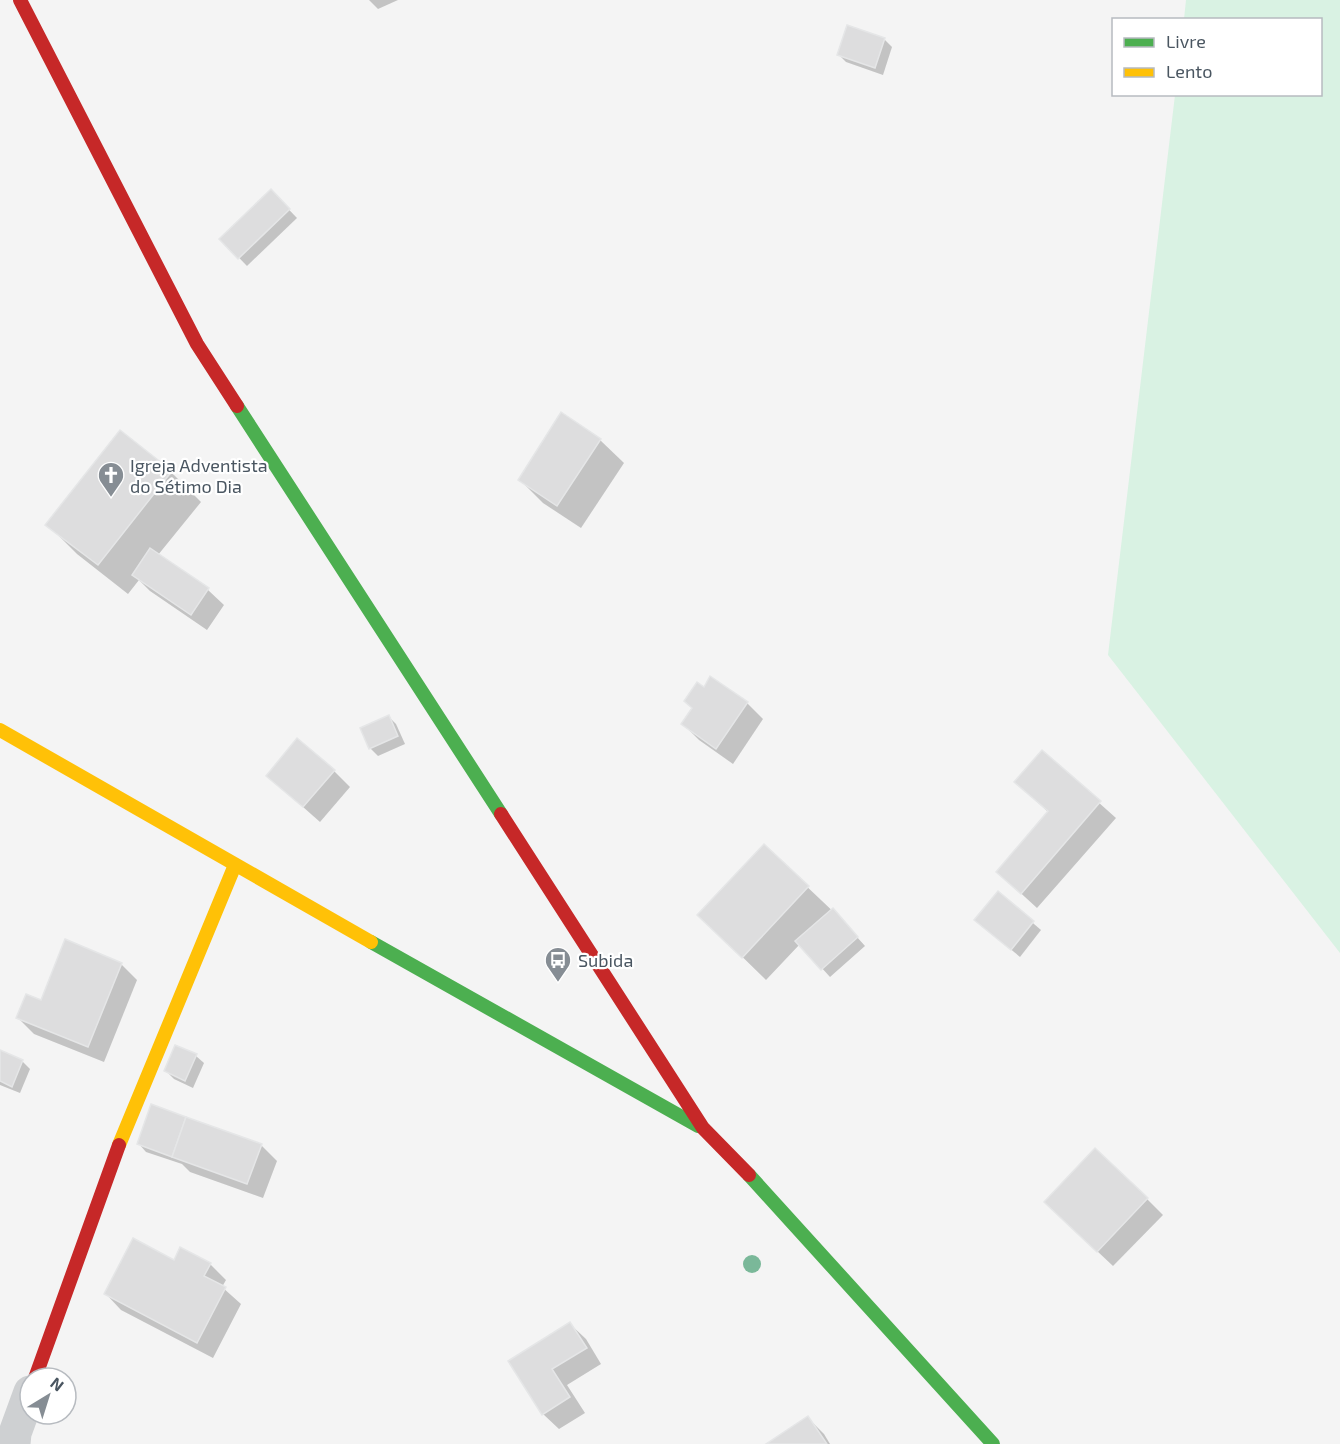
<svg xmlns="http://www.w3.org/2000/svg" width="1340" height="1444" font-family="'Exo 2',sans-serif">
	<rect width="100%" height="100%" fill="#f4f4f4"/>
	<polygon fill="#d9f2e3" points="1186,0 1340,0 1340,953 1108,655 1175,95 1320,94 1320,20 1184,19"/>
	<g fill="#0003">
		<polygon points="369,0 398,0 378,9"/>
		<polygon points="884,39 892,47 883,75 846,62 838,54"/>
		<polygon points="271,191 297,218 247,266 221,239"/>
		<polygon points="600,440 624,463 581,528 543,503 520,480"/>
		<polygon points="171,472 201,502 158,555 208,590 224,605 207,630 150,591 139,580 128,594 77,554 47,524"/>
		<polygon points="704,689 747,703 763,719 733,764 699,740 683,724"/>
		<polygon points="389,717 396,724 405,744 378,756 370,748"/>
		<polygon points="1042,752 1116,818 1037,908 1014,887 1049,813 1016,782"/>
		<polygon points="334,771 350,787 320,822 268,776"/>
		<polygon points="764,846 840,918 865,946 830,977 800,944 766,980 723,938"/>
		<polygon points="998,893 1041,930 1020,957 984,927"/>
		<polygon points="121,964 137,980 104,1062 34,1034 18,1018 42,1002"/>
		<polygon points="0,1052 22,1061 30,1069 20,1093 0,1085"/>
		<polygon points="196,1056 204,1063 193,1088 174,1079 166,1071"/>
		<polygon points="139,1144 261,1145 277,1161 263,1198 190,1172 182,1164 146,1152"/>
		<polygon points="1147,1199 1163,1215 1113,1266 1061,1217"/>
		<polygon points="174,1262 210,1264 226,1280 222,1287 241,1304 213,1358 121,1310 106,1294"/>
		<polygon points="570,1324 586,1339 601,1364 567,1385 585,1413 559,1429 543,1414 510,1361"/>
		<polygon points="808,1418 824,1434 830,1444 768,1444"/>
	</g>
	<g fill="#ddddde" stroke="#e5e6e7" stroke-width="1.5">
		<polygon points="847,25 885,38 875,68 837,55"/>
		<polygon points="271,189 290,209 238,259 219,239"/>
		<polygon points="561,412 601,439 557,506 518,480"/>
		<polygon points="120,430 172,471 98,565 45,525"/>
		<polygon points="150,548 209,588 191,615 132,575"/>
		<polygon points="710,676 748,702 716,749 681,724 692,708 684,701 697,682 704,687"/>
		<polygon points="389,715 398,736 369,749 360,728"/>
		<polygon points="297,738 335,770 303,807 266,776"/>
		<polygon points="1042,750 1101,801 1021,894 996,872 1048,811 1014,782"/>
		<polygon points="764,844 809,886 742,958 697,915"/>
		<polygon points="998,891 1034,921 1011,950 974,920"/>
		<polygon points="833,908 858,937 821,970 795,941"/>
		<polygon points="65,939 122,963 88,1047 16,1018 26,994 41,1000"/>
		<polygon points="175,1045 197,1054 185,1081 164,1071"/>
		<polygon points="0,1050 23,1060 12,1087 0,1081"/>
		<polygon points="151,1104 186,1117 172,1157 137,1144"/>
		<polygon points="186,1117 262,1144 247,1184 172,1157"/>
		<polygon points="1095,1148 1148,1198 1097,1252 1044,1202"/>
		<polygon points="133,1238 174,1260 180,1247 211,1263 204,1276 226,1287 197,1343 104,1294"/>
		<polygon points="570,1322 587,1348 552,1369 570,1397 542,1415 508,1361"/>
		<polygon points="808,1416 827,1444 766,1444"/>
	</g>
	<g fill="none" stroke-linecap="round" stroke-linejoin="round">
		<polyline stroke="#ced0d2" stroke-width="33" points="14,1444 15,1433 30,1392"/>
		<g stroke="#4caf50" stroke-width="14">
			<polyline points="237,406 501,814"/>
			<polyline points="371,942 698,1126"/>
			<polyline points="749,1175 993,1444"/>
		</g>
		<g stroke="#ffc107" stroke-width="14">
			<polyline points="0,730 371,942"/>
			<polyline points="119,1145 235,865"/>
		</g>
		<g stroke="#c62828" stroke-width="14">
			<polyline points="20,0 197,344 237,406"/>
			<polyline points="501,814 703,1128 749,1175"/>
			<polyline points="35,1378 119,1145"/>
		</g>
	</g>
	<circle fill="#7ab899" cx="752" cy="1264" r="9"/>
	<defs>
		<g id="church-pin" transform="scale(1.35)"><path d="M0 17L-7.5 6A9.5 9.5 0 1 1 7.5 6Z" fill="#868d94" stroke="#fff"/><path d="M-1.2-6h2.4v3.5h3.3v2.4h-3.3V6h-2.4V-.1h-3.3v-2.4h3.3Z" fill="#fff"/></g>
		<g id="bus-pin" transform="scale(1.35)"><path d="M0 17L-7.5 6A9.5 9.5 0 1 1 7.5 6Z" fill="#868d94" stroke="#fff"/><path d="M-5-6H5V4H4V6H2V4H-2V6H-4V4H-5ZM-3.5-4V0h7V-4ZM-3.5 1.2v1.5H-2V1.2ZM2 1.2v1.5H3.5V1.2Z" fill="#fff"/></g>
	</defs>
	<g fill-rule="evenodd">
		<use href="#church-pin" x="111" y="475"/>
		<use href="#bus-pin" x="558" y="960"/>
	</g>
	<g text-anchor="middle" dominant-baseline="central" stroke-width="4.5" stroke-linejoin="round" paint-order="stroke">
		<g font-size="18" fill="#4a5661" stroke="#fff" text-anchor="start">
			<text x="130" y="465">Igreja Adventista<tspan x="130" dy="21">do Sétimo Dia</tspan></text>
			<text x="578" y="960">Subida</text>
		</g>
	</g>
	<rect x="1112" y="18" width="210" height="78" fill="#ffffff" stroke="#b7bbc0" stroke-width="1.5"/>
	<rect x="1124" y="38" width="30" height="9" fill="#4caf50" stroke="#b7bbc0" stroke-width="1.5"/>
	<text x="1166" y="48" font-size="18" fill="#4a5661">Livre</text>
	<rect x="1124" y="68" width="30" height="9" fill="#ffc107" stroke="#b7bbc0" stroke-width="1.5"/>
	<text x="1166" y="78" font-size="18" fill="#4a5661">Lento</text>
	<g transform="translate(48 1396) rotate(38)"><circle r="28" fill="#ffffff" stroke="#b7bbc0" stroke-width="1.5"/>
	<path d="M0-4.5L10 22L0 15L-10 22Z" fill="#868d94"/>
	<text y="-9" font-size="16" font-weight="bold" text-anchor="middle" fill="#4a5661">N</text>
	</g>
</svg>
